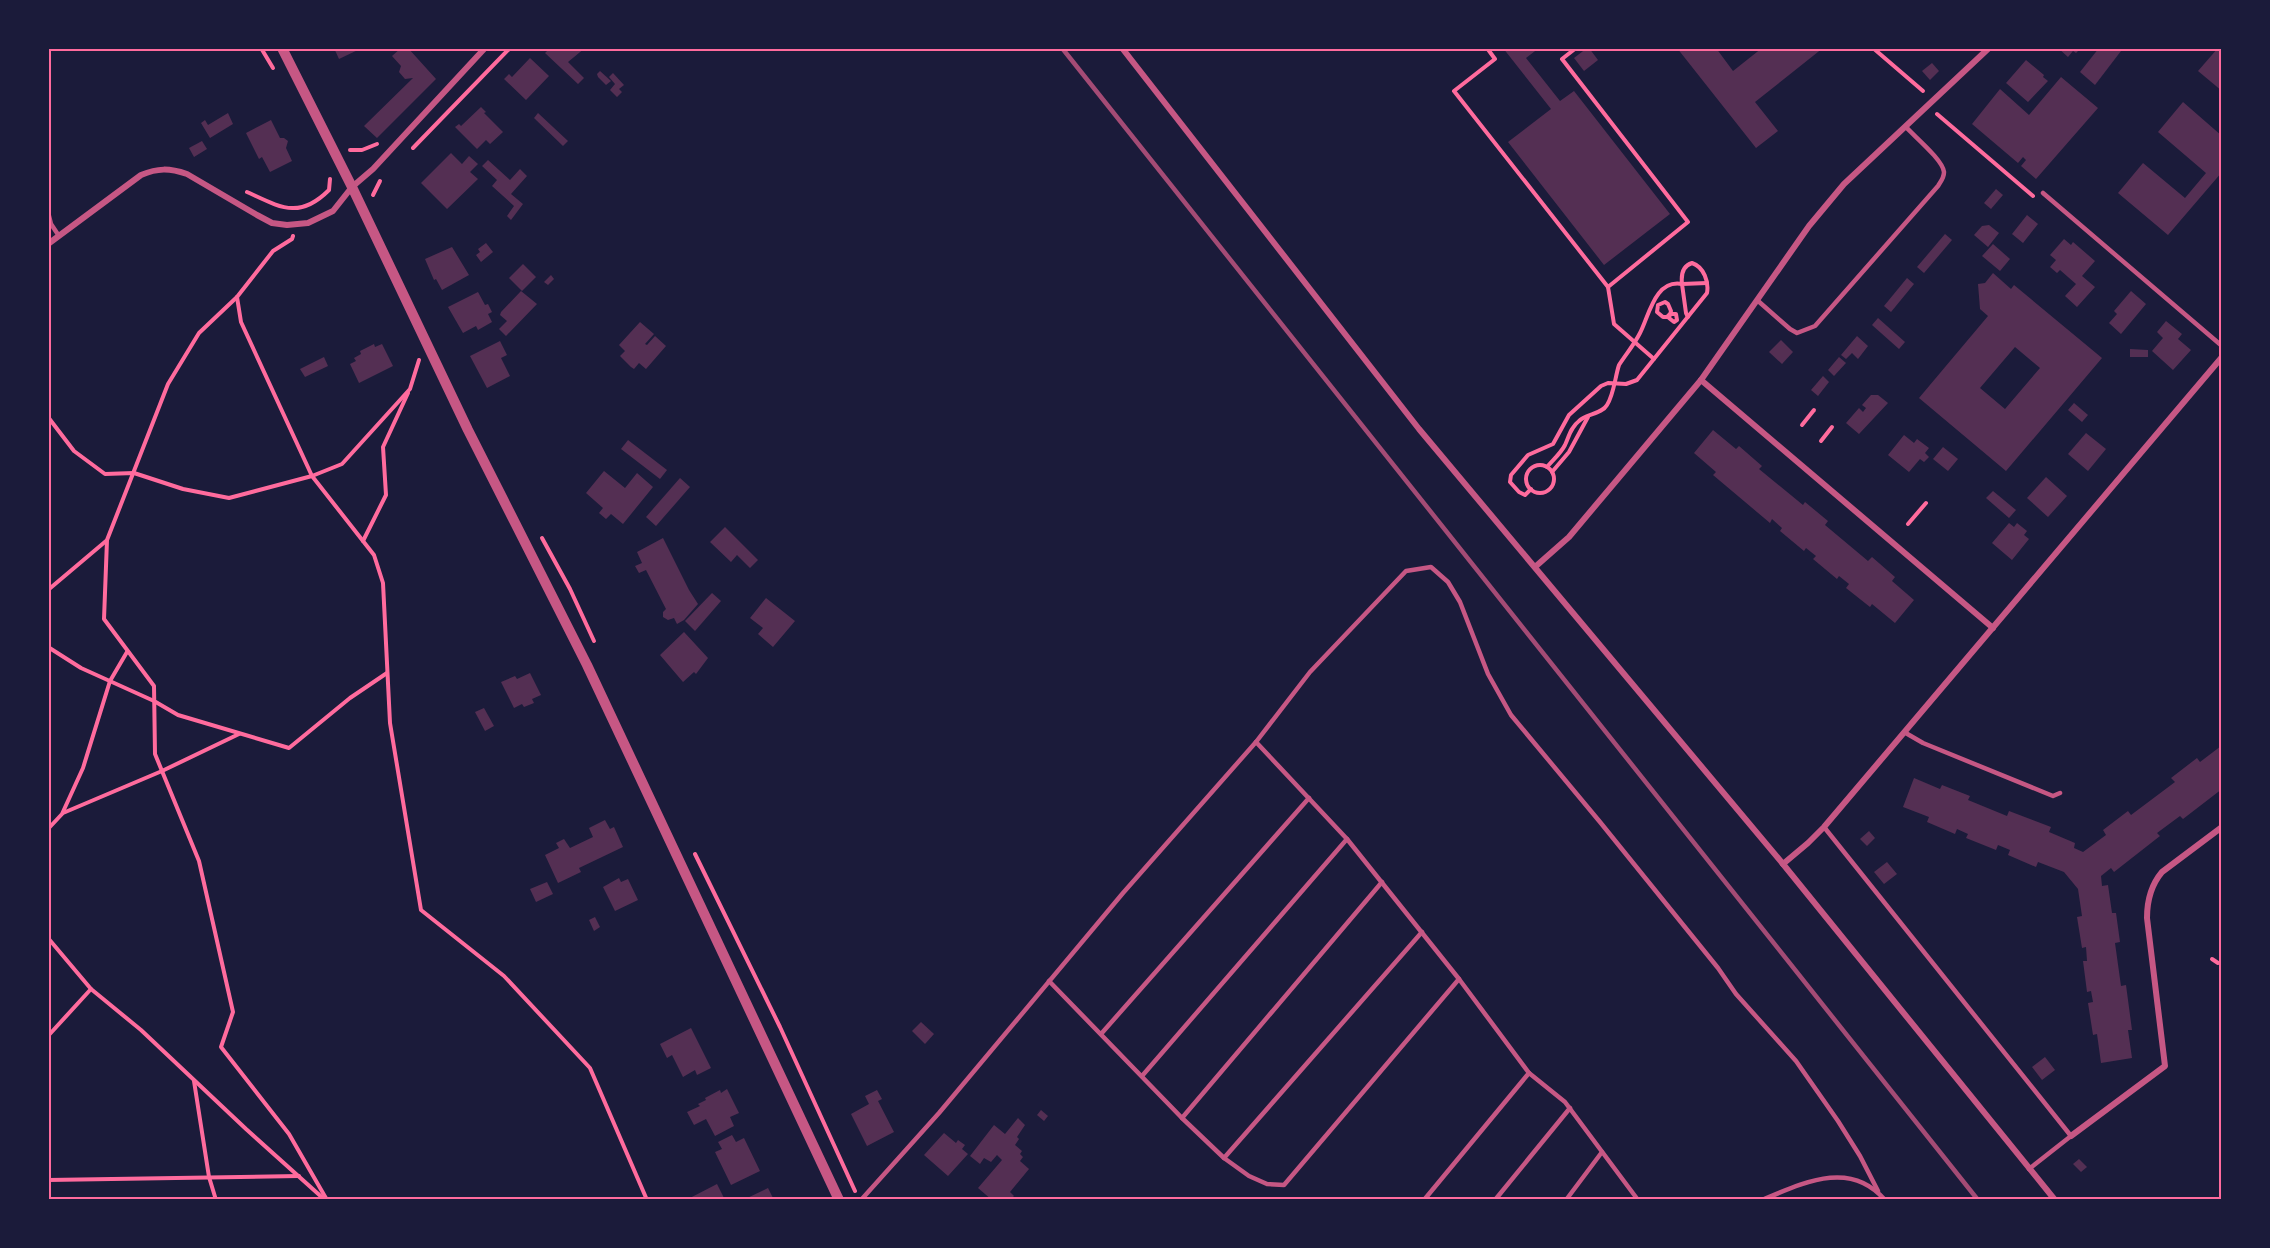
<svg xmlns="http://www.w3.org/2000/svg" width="2270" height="1248" font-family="Manrope,sans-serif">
	<rect width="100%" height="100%" fill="#1b1b3a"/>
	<g fill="#542f53" fill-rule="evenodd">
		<polygon points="334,48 362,48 339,59"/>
		<polygon points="401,48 408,48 436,79 377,138 364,126 413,78 405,79 399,72 401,66 392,56"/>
		<polygon points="547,48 585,48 568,62 584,78 578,84 545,53 548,50"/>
		<polygon points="1503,48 1539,48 1526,58 1560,101 1574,91 1670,214 1604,265 1508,142 1551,109"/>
		<polygon points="1587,48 1589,48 1598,60 1584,71 1574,58"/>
		<polygon points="1677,48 1716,48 1733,71 1762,48 1823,48 1755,102 1778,131 1756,148"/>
		<polygon points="2058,48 2081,48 2076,53 2073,51 2068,57"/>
		<polygon points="2099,48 2117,48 2121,51 2095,85 2080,72"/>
		<polygon points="2218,48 2222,48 2222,91 2198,71"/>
		<polygon points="530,58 549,76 526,100 504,79 509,74 512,77"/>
		<polygon points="2026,60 2044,75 2043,77 2048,81 2028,102 2006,83"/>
		<polygon points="1932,63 1939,71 1930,80 1922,71"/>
		<polygon points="600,71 611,81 606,85 598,77 597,74"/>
		<polygon points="613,73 624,85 619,89 622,92 617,97 610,90 615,84 609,77"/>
		<polygon points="2061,77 2098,108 2036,179 2021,166 2026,160 2023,157 2018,163 1972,124 2000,89 2029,115"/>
		<polygon points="2183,102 2222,136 2222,172 2168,235 2118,193 2143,163 2185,198 2206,173 2158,132"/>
		<polygon points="481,107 486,112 484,113 503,132 490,144 486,140 477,149 455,127 459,124 461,126"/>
		<polygon points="228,113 233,124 210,138 201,123 205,120 208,125"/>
		<polygon points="538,113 568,141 563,146 534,118"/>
		<polygon points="271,120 280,138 284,138 288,141 286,148 292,161 270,172 262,157 259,159 246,133"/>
		<polygon points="202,141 207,149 194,157 189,148"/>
		<polygon points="451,153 462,164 469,156 478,164 470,172 478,179 447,209 421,183"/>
		<polygon points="488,160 510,180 520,169 527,176 511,194 523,204 511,220 507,216 514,206 492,186 497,180 482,166"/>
		<polygon points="1996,189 2003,195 1991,209 1984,203"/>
		<polygon points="2027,215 2038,224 2023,243 2012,234"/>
		<polygon points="1989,225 1999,233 1988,247 1974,235 1982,226"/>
		<polygon points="1945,234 1952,240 1924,273 1917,267"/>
		<polygon points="2064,239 2071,245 2073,242 2095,261 2082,276 2095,287 2077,307 2065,296 2076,284 2060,270 2057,273 2050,267 2056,260 2050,255"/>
		<polygon points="486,243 493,252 481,262 476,255 480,252 478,249"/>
		<polygon points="1993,244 2010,259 2000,271 1982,256"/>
		<polygon points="452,247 469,275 442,290 436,279 434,280 425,259"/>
		<polygon points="523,264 536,277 522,291 509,278"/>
		<path d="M1993,273L2011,289L2014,285L2102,358L2006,471L1919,398L1988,316L1980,309L1978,284L1985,283ZM2015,347L2040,368L2005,409L1980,388Z"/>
		<polygon points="551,275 554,279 548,285 544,282"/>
		<polygon points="1907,278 1914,284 1891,312 1884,306"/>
		<polygon points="521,291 537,304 506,336 499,329 507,321 500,315 501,312"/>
		<polygon points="2131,291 2146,304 2121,334 2109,323 2117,314 2114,311"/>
		<polygon points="478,292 485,305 488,304 492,312 488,314 492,322 478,330 476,326 463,333 448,307"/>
		<polygon points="1878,318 1905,342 1899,349 1872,325"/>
		<polygon points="2166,321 2182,334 2178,339 2191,350 2173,370 2152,351 2163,338 2157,332"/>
		<polygon points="640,322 654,334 645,344 647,345 655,336 666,346 646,369 639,363 634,369 631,367 620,356 625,351 619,345"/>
		<polygon points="1857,336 1868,346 1858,359 1852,353 1846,359 1841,355"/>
		<polygon points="1781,340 1793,352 1782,364 1769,352"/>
		<polygon points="500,341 507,355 501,358 510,376 487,388 470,356"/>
		<polygon points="374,344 375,347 382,344 393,366 359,383 350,364 356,361 354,358 361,354 360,351"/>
		<polygon points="2130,349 2148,350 2148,357 2130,357"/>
		<polygon points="324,357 328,366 305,377 300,369"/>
		<polygon points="1839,357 1846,363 1834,376 1828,370"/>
		<polygon points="1823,376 1829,382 1818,396 1811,390"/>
		<polygon points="1871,395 1878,395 1888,403 1859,434 1846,423 1859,408 1863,412 1866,408 1862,405"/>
		<polygon points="2074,403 2088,415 2082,422 2068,410"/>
		<polygon points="1713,430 1736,449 1739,446 1762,466 1759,469 1803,505 1805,502 1828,521 1825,525 1868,561 1872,557 1895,577 1892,581 1914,600 1895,623 1872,604 1870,607 1846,588 1849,584 1839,576 1837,579 1813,559 1816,556 1806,548 1804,551 1780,531 1782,528 1772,519 1770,523 1713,475 1716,472 1694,453"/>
		<polygon points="2086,433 2106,449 2088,471 2068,454"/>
		<polygon points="1904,435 1914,443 1917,439 1929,448 1925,453 1929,457 1924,462 1920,459 1909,472 1888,455"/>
		<polygon points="628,440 667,470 660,479 621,449"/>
		<polygon points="1943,447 1958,459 1948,471 1933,459"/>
		<polygon points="604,471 625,488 637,473 653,487 623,524 611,514 606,519 599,513 603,508 586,493"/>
		<polygon points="2046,477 2067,496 2048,517 2027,498"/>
		<polygon points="680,478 690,487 656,526 646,517"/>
		<polygon points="1993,491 2016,510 2009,518 1986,498"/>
		<polygon points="2009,523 2014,527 2017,523 2027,531 2024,535 2029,539 2012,560 1992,543"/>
		<polygon points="725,527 758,560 750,568 737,555 731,562 710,542"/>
		<polygon points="663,538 689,590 698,604 684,620 677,624 674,618 668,620 663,617 663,612 666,609 646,570 639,573 635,566 642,563 637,552"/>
		<polygon points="712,593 721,601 695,631 685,621"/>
		<polygon points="766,598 795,621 773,647 758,634 763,628 750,618"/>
		<polygon points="684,632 708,658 696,674 694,672 683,682 660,655"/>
		<polygon points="530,673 541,695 532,699 534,703 524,707 522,704 514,708 501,682 515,676 517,679"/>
		<polygon points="484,708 494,726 485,731 475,712"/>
		<polygon points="2221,746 2222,789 2183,819 2180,816 2157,833 2160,836 2114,872 2111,868 2101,876 2102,886 2108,885 2112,913 2116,913 2120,942 2115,943 2121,986 2126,985 2132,1030 2128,1030 2132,1058 2101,1063 2097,1034 2093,1035 2088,1003 2093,1002 2091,991 2087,992 2083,961 2087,961 2086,947 2082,948 2077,917 2082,916 2078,889 2064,872 2038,862 2036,867 2008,855 2010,850 1998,845 1996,850 1966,838 1968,834 1957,829 1955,834 1927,822 1929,817 1903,807 1914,778 1940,789 1942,785 1970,796 1968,800 2007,816 2009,811 2051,827 2049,832 2075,843 2074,848 2083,852 2106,835 2103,830 2128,811 2131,815 2175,782 2171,778 2197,758 2200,762"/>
		<polygon points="605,820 610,829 614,827 623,847 579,868 581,872 558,883 545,855 559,848 556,843 564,839 570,848 593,837 589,828"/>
		<polygon points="1869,831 1875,838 1867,846 1860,839"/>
		<polygon points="1887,862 1897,874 1884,884 1874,872"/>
		<polygon points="619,878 621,882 628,879 638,900 615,911 603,887"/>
		<polygon points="547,882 553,894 536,902 530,889"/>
		<polygon points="595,917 600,927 594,931 589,920"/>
		<polygon points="921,1022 934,1034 925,1044 912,1031"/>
		<polygon points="691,1028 711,1068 697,1075 695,1070 683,1077 672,1055 667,1058 660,1044"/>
		<polygon points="2045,1057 2055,1070 2042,1080 2032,1067"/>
		<polygon points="727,1089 739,1113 730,1117 734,1126 715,1136 706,1119 694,1125 687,1112 700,1106 698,1104 706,1100 705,1098 720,1090 721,1093"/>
		<polygon points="877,1090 882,1099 878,1101 894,1132 867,1146 851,1114 869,1104 865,1096"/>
		<polygon points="1041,1110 1048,1116 1044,1121 1037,1115"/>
		<polygon points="1018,1118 1025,1125 1017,1137 1019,1139 1015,1145 1022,1151 1020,1154 1023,1157 1020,1161 1029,1169 1010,1192 1014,1196 1010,1200 992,1200 978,1188 1002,1160 997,1155 991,1162 984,1158 980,1164 970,1156 994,1125 1005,1134"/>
		<polygon points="944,1133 956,1143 958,1140 965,1145 962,1149 968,1154 948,1176 924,1155"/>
		<polygon points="732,1135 736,1142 744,1138 760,1171 731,1185 715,1152 722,1149 718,1142"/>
		<polygon points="2079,1159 2087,1167 2081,1172 2073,1164"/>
		<polygon points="717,1184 725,1200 686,1200"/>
		<polygon points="768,1188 774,1200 743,1200"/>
	</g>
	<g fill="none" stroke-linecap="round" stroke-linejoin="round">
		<g stroke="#ff6b9d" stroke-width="4">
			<polyline points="261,48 273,68"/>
			<polyline points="1487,48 1495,59 1454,91 1608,287 1688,222 1562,59 1576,48"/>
			<polyline points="1873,48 1923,91"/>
			<polyline points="1937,114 2033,196"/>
			<polyline points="413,148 510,48"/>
			<polyline points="350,150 362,150 377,144"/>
			<path d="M247,192C280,207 299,220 329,190L330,179"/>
			<polyline points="373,195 380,181"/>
			<polyline points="293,236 292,239 273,251 237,297 199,333 168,384 107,540 104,619 154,686 155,754 199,861 233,1012 221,1047 289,1134 327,1200"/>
			<polyline points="1608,287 1614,324 1654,359"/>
			<polyline points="237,297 241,322 312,476 374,555 383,583 390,723 421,910 504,976 590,1068 647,1200"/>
			<polyline points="1670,314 1676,314 1677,320 1674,322 1669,318 1671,311 1668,304 1665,302 1658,305 1657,312 1663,317 1667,317 1670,314"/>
			<polyline points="1688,317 1686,313 1682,284 1707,283"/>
			<polyline points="48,417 74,451 105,474 134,473 183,489 229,498 312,476 342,464 410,389 419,360"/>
			<polyline points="1802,425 1814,410"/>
			<polyline points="1821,441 1832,427"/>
			<circle cx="1540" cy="479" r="14"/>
			<polyline points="1552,472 1569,452 1588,417"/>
			<path d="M1531,489L1525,495L1519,492L1510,482L1511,475L1528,455L1553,444L1569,415L1601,386L1608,383L1626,384L1637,380L1707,293C1709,282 1704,267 1692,263C1682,266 1681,275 1682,284C1655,279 1649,316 1640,333C1634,345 1626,354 1619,365C1615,377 1614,394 1607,405C1602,414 1586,414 1579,421C1571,427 1569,436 1565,445C1561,453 1553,460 1547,467"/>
			<polyline points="1908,524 1926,503"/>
			<polyline points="542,538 570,589 594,641"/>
			<polyline points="363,541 386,495 383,447 408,393"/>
			<polyline points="48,590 106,541"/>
			<polyline points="48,647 81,668 154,701 178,715 289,748 350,698 387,673"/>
			<polyline points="63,813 162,771 239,734"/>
			<polyline points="48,829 62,814 83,768 110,681 127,652"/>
			<polyline points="695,854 780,1027 855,1191"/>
			<polyline points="48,938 91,989 141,1030 246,1129 325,1200"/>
			<polyline points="2212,959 2218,963"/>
			<polyline points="48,1036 91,989"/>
			<polyline points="194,1081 209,1177 216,1200"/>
			<polyline points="48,1180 299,1176"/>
		</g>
		<g stroke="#c65784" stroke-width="4.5">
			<polyline points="2043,193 2222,346"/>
			<polyline points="48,212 51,224 59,236"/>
			<path d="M1757,300L1790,329L1797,333L1815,326L1938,186C1941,181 1944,178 1944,172C1943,160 1915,137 1906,127"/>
			<polyline points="1904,732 1923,743 2053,796 2060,793"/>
			<polyline points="1256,742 1347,839 1459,979 1529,1073 1565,1102 1638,1200"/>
			<polyline points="1824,827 2071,1136 2029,1169"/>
			<polyline points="1049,981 1182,1118 1224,1158 1249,1176 1267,1184 1284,1185 1459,979"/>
			<polyline points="1101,1034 1309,798"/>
			<polyline points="1142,1076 1347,839"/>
			<polyline points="1182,1118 1382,882"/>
			<polyline points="1224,1158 1422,932"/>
			<polyline points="861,1200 939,1113 1123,893 1256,742 1310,672 1406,571 1431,567 1448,582 1460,602 1488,674 1511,715 1600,822 1718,968 1736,994 1796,1061 1838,1121 1860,1156 1878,1191"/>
			<polyline points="1424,1200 1529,1073"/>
			<polyline points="1495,1200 1570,1108"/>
			<polyline points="1566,1200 1602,1152"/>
			<path d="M1762,1200C1803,1183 1850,1159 1885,1200"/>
		</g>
		<g stroke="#c65784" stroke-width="6">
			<polyline points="1122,48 1419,429 1783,864 2055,1200"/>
			<path d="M48,244L141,175C158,168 169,168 187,174L257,215L272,223L287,225L308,223L333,211L352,187L373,169L485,48"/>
			<polyline points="1701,380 1993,628"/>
			<polyline points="1535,567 1569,537 1701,380 1809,226 1844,184 1989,48"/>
			<polyline points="1783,864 1808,843 1824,827 2222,357"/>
			<path d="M2071,1136L2165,1066L2147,918C2147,900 2151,885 2162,872L2222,827"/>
		</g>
		<polyline stroke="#c65784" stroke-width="10" points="282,48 352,187 468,430 587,665 839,1200"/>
		<polyline stroke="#a44b75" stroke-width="4.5" points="1062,48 1978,1200"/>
	</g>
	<rect width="2270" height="1248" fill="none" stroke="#1b1b3a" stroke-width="99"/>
	<rect x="50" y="50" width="2170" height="1148" fill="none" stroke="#ff6b9d" stroke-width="2"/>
</svg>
